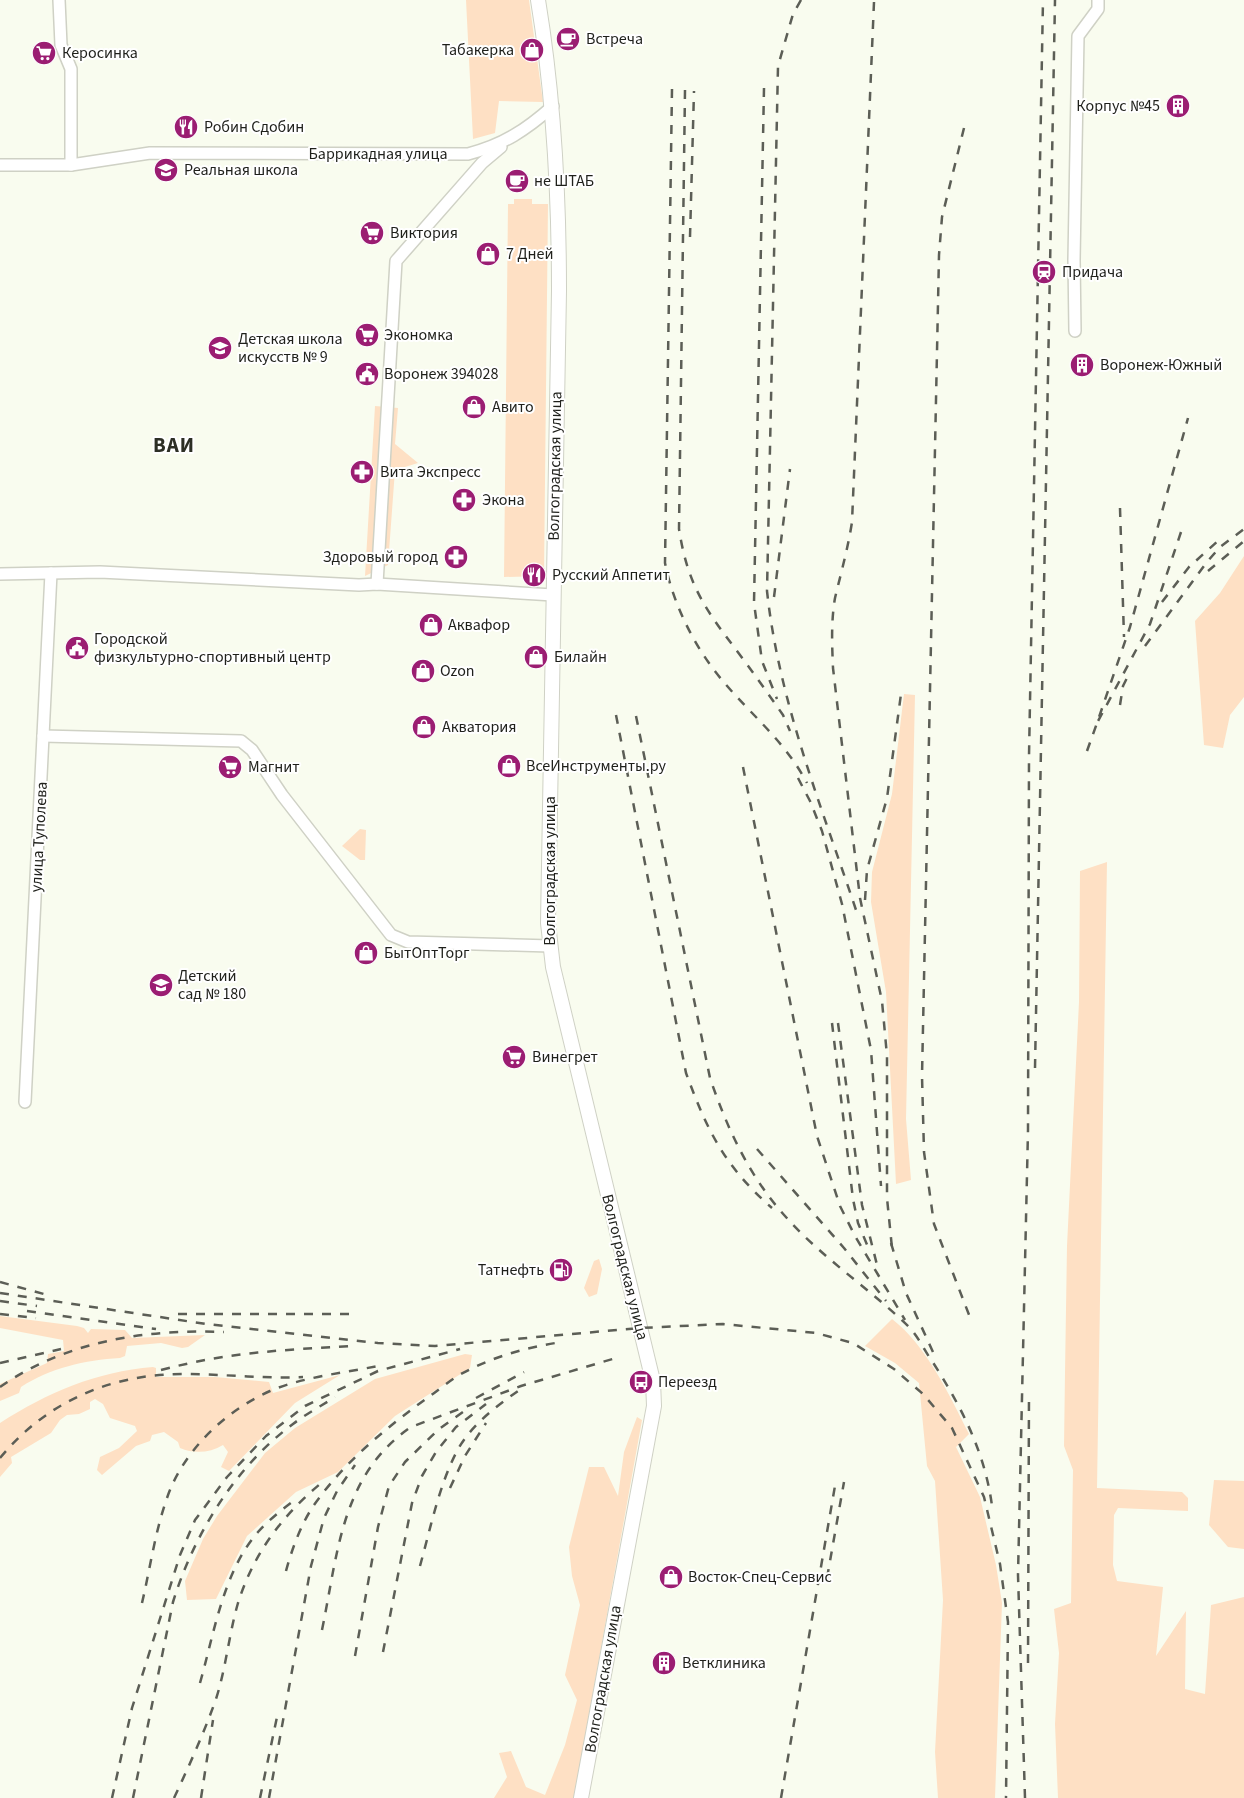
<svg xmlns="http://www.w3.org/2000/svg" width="1244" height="1798" font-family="'Source Sans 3',sans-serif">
	<rect width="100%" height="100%" fill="#f9fcef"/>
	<g fill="#fee0c4">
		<polygon points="466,0 529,0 543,102 499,101 495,133 473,139"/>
		<polygon points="514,199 532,199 532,204 548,204 544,576 504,577 508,204 514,204"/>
		<polygon points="375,406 398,408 395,444 418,463 395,470 388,565 365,576"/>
		<polygon points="1244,556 1244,697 1230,715 1223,748 1204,745 1195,621 1220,593"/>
		<polygon points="904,694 915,695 906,1119 911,1180 896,1184 886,992 871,902 872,872 892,794"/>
		<polygon points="360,829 366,830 365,860 360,860 342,846"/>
		<polygon points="1107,862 1097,1488 1182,1492 1188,1498 1188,1511 1118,1508 1114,1515 1113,1565 1117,1581 1163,1587 1156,1656 1186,1611 1185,1689 1205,1694 1211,1605 1244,1597 1244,1798 1058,1798 1055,1724 1059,1653 1054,1609 1071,1603 1073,1470 1064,1446 1065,1373 1067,1246 1079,1002 1080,871"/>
		<polygon points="599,1259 602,1269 597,1294 589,1297 584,1288 594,1261"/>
		<path d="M0,1316L77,1326L84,1328L88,1333L91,1329L125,1330L132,1338L205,1335L188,1347L182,1348L161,1343L127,1346L125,1356L120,1358C85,1360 50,1368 21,1387L19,1393L0,1401V1384L47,1363L48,1354L64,1351L63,1340L0,1328Z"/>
		<path d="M892,1319C926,1345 950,1396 969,1434L956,1447L980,1497L996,1565L1002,1603L995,1798H938L935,1752L943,1600L935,1481L927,1466L919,1383L895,1363L865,1346Z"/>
		<polygon points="465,1354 472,1355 470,1368 395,1416 338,1472 296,1492 247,1536 216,1599 187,1600 185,1581 203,1539 217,1516 265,1453 295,1428 375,1379"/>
		<path d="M153,1367L156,1368V1377H215L269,1382L273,1393L340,1375L295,1403L229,1471L221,1467L228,1452L223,1445C210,1453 194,1454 180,1448L178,1442L164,1432L152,1435L150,1441L136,1446L102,1475L97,1470L100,1457L119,1448L137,1431L135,1426L110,1418L103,1404L95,1399L90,1402V1409L79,1414L67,1415L60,1420L51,1433L11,1457L12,1463L0,1477V1423C48,1392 96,1372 153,1367Z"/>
		<polygon points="637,1417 642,1420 574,1798 494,1798 507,1777 499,1753 511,1751 526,1787 545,1795 565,1745 577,1700 565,1675 580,1605 572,1576 569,1547 589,1467 604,1467 618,1496 624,1452"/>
		<polygon points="1214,1480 1244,1481 1244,1549 1228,1547 1209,1525"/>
	</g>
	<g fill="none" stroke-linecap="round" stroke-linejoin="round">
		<g stroke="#cfd1c5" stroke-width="14">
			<g id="minor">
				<polyline points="59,0 61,45 71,69 71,165"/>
				<path d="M0,165H71L150,153L468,154C503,145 526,130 553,106"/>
				<polyline points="1075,331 1074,260 1078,36 1098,9 1098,0"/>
				<polyline points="0,574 100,572 359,585 377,584 553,595"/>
				<polyline points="377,584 396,261 482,163 501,147"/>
				<polyline points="43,736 241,741 252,750 282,795 391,935 408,942 550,946"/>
				<polyline points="25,1102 51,573"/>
			</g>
		</g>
		<g stroke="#cfd1c5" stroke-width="16">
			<path id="major" d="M538,0C554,97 559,193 559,291L548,923L553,967L653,1381L654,1406L581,1798"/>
		</g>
		<use href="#minor" stroke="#fff" stroke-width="11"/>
		<use href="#major" stroke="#fff" stroke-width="14"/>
		<g stroke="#5c5e56" stroke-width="2.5" stroke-dasharray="9 9" stroke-linecap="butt">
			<path d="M801,0L793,14L778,66L767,591C779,702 821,805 856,910"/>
			<path d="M874,2L852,522C848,548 841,573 835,598C831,621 832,645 833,668L860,898L882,1001L887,1056V1198L892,1248"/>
			<polyline points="764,88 754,603 762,661 777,699"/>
			<path d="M672,89L665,563C673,604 695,648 722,680C752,716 784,740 807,783"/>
			<path d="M685,90L679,529C688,587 706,610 740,655C755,675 769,695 783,715L790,731"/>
			<polyline points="964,128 942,217 939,255 922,1076 924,1152 934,1224 971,1320"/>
			<polyline points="690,237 694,91"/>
			<polyline points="1120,508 1124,637"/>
			<polyline points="1181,532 1150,624 1097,723 1130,627 1188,418"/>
			<polyline points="1208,571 1244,541"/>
			<polyline points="774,597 790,469"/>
			<polyline points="1162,602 1189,567 1219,540"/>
			<polyline points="1145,646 1207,562 1220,547 1244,529"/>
			<polyline points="1120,705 1123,686 1128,676"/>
			<path d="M616,715L686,1073C707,1130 724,1166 772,1208"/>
			<path d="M636,716L710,1078C727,1128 749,1176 785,1216C822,1258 869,1288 909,1327C918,1336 924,1350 932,1361C961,1406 985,1452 992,1506"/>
			<polyline points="1087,751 1097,723"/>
			<polyline points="743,767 817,1136 840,1206 855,1236 905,1320"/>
			<polyline points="798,778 810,801 822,831 842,904 871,1050 881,1186"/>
			<polyline points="865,900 867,870 887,798 901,694"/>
			<polyline points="832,1023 853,1199 858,1223 868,1247"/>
			<polyline points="838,1023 862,1205 877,1265"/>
			<polyline points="1035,1068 1055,0"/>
			<polyline points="757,1149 844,1248 886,1301"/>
			<polyline points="891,1243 906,1293 933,1352"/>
			<polyline points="0,1282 44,1294"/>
			<polyline points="0,1293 206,1324 378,1343 435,1346 640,1328 723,1324 816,1333 853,1343 894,1369 923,1394 952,1428 984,1497 1000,1564 1008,1622 1006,1798"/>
			<polyline points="0,1301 37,1306"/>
			<polyline points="27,1311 156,1329"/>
			<polyline points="0,1314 36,1318"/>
			<polyline points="178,1314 354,1314"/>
			<polyline points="0,1363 61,1349"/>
			<path d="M161,1370C229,1352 283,1350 352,1346"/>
			<path d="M0,1387C66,1341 145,1329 224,1332"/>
			<polyline points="476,1398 524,1372"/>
			<path d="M0,1458C47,1401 111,1374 184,1374C224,1374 263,1379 303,1377"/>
			<polyline points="450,1488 465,1456 486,1423"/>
			<path d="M420,1566C430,1530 439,1486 456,1453C469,1427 495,1407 518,1391"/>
			<path d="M286,1571C292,1549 301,1524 314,1505C345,1461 387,1427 430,1396C440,1389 450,1380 461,1374C492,1357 527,1347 562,1342"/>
			<polyline points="827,1578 844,1482"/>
			<path d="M142,1603C150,1569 155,1532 167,1498C183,1451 225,1411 270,1391C303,1377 343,1373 378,1366"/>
			<path d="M322,1630C338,1553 341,1475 411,1427L521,1386L616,1358"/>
			<polyline points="383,1652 412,1503 422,1476 436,1452 456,1427 486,1404"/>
			<polyline points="355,1656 378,1527 389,1486 405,1462 439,1429 463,1412"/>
			<polyline points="1028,1663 1029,1393"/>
			<path d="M200,1683C214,1634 223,1572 258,1532C268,1521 280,1511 292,1502"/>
			<polyline points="112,1798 132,1708 180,1555 195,1520 227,1477 266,1436 305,1406 378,1371 460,1349"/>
			<path d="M133,1798L173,1602C194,1534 235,1467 293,1424C306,1414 321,1406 335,1397"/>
			<path d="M174,1798C189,1766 204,1733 216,1699C226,1668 229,1634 238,1603C254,1552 284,1513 325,1480"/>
			<polyline points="201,1798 213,1720"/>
			<polyline points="260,1798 277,1717"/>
			<polyline points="269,1798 311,1566 324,1518 337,1491 355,1465"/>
			<polyline points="781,1798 836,1480"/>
			<polyline points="1025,1798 1018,1575 1028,1130 1029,756 1043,0"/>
		</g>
	</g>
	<defs>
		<g id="cafe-disc" transform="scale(1.25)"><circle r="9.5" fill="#9b1d72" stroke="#fff"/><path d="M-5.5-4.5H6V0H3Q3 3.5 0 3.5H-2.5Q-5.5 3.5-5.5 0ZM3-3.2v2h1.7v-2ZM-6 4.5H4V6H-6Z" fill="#fff"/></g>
		<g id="shop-disc" transform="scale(1.25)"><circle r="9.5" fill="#9b1d72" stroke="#fff"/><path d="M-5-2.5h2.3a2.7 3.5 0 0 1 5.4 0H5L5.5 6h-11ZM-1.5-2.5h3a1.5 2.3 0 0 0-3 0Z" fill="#fff"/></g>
		<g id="supermarket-disc" transform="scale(1.25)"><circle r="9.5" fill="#9b1d72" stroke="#fff"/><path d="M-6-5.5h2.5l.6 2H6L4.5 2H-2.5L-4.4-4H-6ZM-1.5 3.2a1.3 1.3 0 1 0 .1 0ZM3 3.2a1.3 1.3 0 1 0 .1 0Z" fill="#fff"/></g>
		<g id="building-disc" transform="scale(1.25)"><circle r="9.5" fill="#9b1d72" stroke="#fff"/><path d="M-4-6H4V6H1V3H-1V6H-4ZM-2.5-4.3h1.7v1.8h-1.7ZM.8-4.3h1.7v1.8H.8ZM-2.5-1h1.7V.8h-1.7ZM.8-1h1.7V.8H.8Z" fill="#fff"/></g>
		<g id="restaurant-disc" transform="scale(1.25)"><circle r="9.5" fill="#9b1d72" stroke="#fff"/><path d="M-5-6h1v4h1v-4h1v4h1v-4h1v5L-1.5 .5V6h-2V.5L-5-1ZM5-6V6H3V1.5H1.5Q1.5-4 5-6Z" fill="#fff"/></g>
		<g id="school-disc" transform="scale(1.25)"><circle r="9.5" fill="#9b1d72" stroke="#fff"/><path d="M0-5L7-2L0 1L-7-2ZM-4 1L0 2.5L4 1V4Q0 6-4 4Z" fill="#fff"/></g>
		<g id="station-disc" transform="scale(1.25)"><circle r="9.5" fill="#9b1d72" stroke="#fff"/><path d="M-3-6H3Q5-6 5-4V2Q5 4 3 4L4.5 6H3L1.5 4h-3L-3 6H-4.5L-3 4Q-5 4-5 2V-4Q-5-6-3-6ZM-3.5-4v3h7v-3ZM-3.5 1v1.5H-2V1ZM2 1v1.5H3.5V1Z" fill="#fff"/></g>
		<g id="civic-disc" transform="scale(1.25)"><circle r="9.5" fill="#9b1d72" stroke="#fff"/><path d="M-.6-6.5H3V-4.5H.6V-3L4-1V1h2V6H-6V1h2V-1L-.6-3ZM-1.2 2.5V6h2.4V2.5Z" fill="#fff"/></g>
		<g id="pharmacy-disc" transform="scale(1.25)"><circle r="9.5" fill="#9b1d72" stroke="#fff"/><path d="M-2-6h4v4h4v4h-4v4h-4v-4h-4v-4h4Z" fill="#fff"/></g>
		<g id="fuel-disc" transform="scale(1.25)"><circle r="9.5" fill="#9b1d72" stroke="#fff"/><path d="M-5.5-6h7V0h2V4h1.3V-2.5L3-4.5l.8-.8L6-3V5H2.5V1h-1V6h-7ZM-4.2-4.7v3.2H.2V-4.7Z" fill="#fff"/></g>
		<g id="bus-disc" transform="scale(1.25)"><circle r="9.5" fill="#9b1d72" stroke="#fff"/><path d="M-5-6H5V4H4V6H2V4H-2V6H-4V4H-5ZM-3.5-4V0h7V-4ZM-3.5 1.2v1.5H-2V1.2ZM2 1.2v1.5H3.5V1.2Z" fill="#fff"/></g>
	</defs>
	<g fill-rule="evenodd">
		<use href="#cafe-disc" x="568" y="39"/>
		<use href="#shop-disc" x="532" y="50"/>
		<use href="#supermarket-disc" x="44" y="53"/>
		<use href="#building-disc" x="1178" y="106"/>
		<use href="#restaurant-disc" x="186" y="127"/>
		<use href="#school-disc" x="166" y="170"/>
		<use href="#cafe-disc" x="517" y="181"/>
		<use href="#supermarket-disc" x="372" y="233"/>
		<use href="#shop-disc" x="488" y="254"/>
		<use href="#station-disc" x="1044" y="272"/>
		<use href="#supermarket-disc" x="367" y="335"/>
		<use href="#school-disc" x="220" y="348"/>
		<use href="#building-disc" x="1082" y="365"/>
		<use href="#civic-disc" x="367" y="374"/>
		<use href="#shop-disc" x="474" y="407"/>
		<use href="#pharmacy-disc" x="362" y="472"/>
		<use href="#pharmacy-disc" x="464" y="500"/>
		<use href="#pharmacy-disc" x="456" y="557"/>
		<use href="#restaurant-disc" x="534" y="575"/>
		<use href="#shop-disc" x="431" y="625"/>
		<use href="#civic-disc" x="77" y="648"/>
		<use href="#shop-disc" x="536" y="657"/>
		<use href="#shop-disc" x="423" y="671"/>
		<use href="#shop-disc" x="424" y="727"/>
		<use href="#shop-disc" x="509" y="766"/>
		<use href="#supermarket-disc" x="230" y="767"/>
		<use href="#shop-disc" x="366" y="953"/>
		<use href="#school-disc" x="161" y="985"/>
		<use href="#supermarket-disc" x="514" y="1057"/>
		<use href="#fuel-disc" x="561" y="1270"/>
		<use href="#bus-disc" x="641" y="1382"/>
		<use href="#shop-disc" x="671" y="1577"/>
		<use href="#building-disc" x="664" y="1663"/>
	</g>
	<g text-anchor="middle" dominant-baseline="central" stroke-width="4" stroke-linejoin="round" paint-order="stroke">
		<g font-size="16" fill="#1f201b" stroke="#fff" text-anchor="start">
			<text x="586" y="39">Встреча</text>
			<text x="514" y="50" text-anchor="end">Табакерка</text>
			<text x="62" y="53">Керосинка</text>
			<text x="1160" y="106" text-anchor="end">Корпус №45</text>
			<text x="204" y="127">Робин Сдобин</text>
			<text x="184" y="170">Реальная школа</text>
			<text x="534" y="181">не ШТАБ</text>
			<text x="390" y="233">Виктория</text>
			<text x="506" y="254">7 Дней</text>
			<text x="1062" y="272">Придача</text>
			<text x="384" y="335">Экономка</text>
			<text x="238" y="339">Детская школа<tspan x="238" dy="18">искусств № 9</tspan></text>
			<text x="1100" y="365">Воронеж-Южный</text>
			<text x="384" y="374">Воронеж 394028</text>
			<text x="492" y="407">Авито</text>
			<text x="380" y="472">Вита Экспресс</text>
			<text x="482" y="500">Экона</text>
			<text x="438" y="557" text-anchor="end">Здоровый город</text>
			<text x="552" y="575">Русский Аппетит</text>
			<text x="448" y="625">Аквафор</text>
			<text x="94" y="639">Городской<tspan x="94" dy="18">физкультурно-спортивный центр</tspan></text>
			<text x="554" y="657">Билайн</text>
			<text x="440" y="671">Ozon</text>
			<text x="442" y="727">Акватория</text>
			<text x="526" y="766">ВсеИнструменты.ру</text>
			<text x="248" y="767">Магнит</text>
			<text x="384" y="953">БытОптТорг</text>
			<text x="178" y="976">Детский<tspan x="178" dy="18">сад № 180</tspan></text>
			<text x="532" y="1057">Винегрет</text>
			<text x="544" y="1270" text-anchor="end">Татнефть</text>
			<text x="658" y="1382">Переезд</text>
			<text x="688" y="1577">Восток-Спец-Сервис</text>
			<text x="682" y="1663">Ветклиника</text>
		</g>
		<g font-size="16" fill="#1f201b" stroke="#fff">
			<text x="378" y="154">Баррикадная улица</text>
			<text transform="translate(555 466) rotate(-89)">Волгоградская улица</text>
			<text transform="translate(39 837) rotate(-87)">улица Туполева</text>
			<text transform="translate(550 871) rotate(-90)">Волгоградская улица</text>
			<text transform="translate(625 1267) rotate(76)">Волгоградская улица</text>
			<text transform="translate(603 1679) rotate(-80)">Волгоградская улица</text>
		</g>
		<g font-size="21" font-weight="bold" letter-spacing="1" fill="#2d2f25" stroke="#fff">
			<text x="174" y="445">ВАИ</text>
		</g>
	</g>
</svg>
